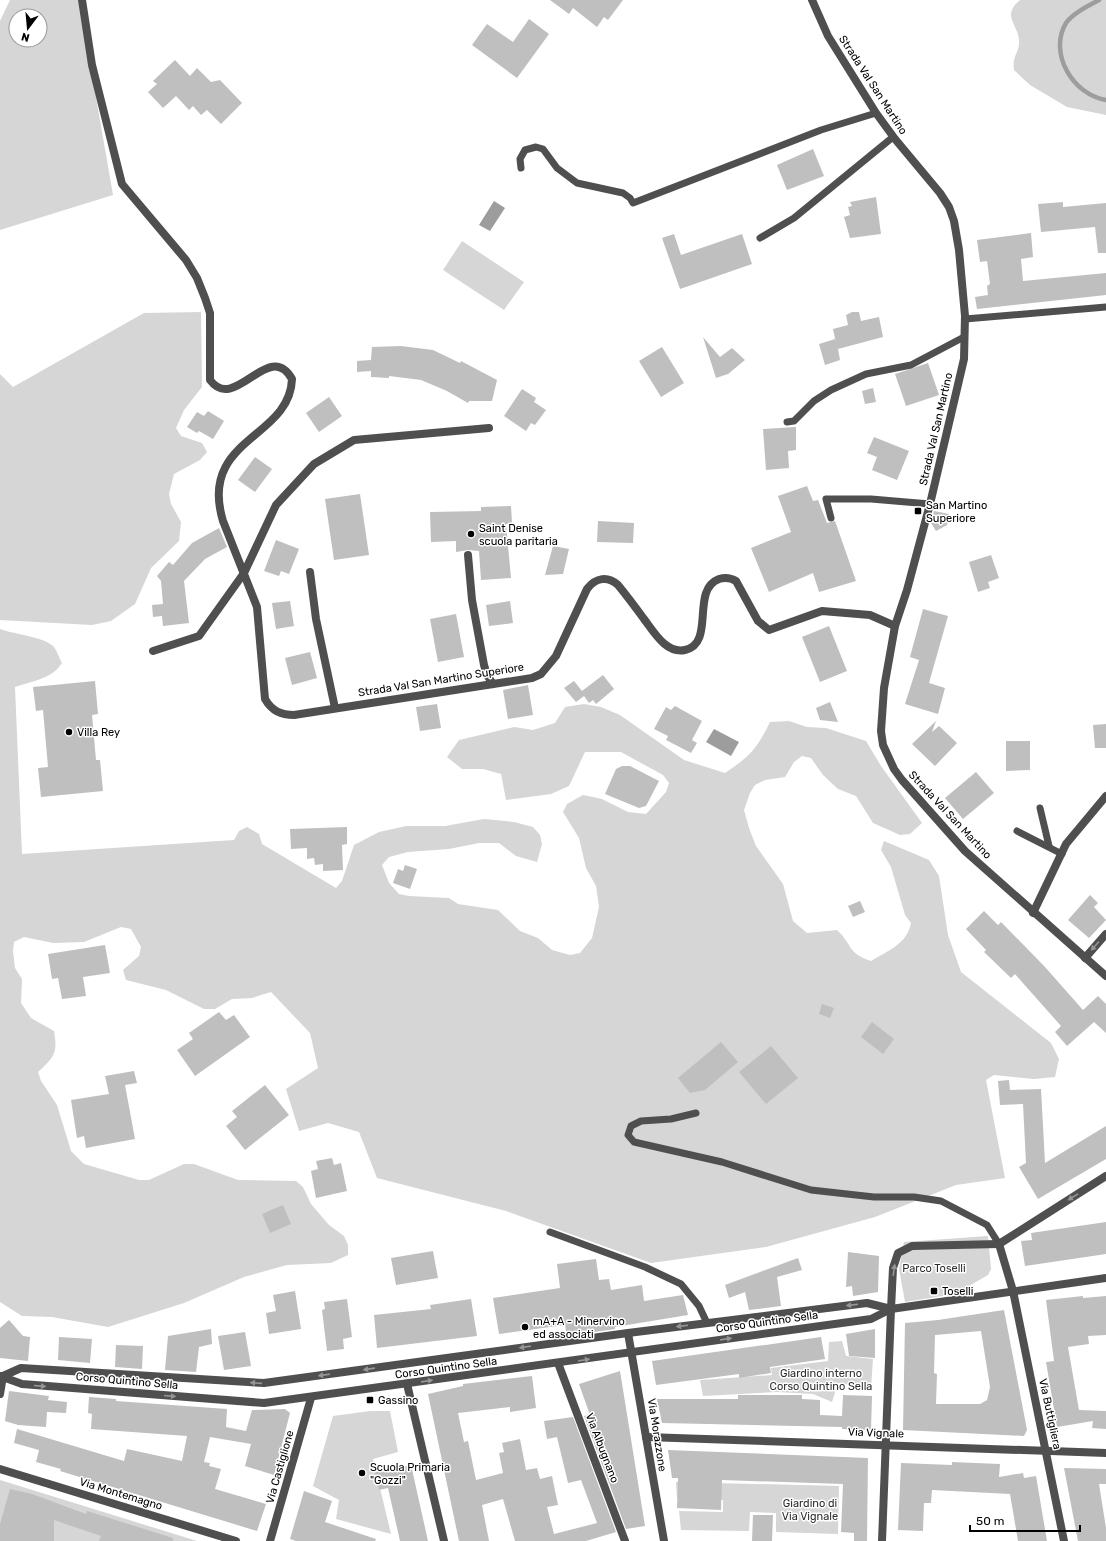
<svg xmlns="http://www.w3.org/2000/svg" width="1106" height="1541" font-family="Rubik,sans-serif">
	<rect width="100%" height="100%" fill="#fff"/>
	<g fill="#d6d6d6" fill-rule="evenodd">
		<path d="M10,0H79L113,195L0,230V21ZM16,16H40V40H16Z"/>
		<path d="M1020,0H1106V115L1067,107L1030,85L1014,70C1012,55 1019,53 1019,43C1020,25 1000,17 1020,0Z"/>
		<polygon points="462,241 524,282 504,310 443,270"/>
		<polygon points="201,312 202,387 184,410 176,428 181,436 202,443 207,452 200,460 174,474 169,494 171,504 181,522 179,541 151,568 135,604 111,621 92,625 0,620 0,374 13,387 144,313"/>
		<path d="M0,629C13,634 44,637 53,646C57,650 59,658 62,663C52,679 32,681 15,687L22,854L234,840L239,831L247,827L259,834L262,844L336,888L342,881L354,845L379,832L406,826H445L484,819L514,822L533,827L540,835L542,844L537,862L516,856L499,843H479L449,849L408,852L389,857L382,865L389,883L399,894L409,896L449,898L458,904L498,910L520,931L538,938L552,950L570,955L580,953L592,938L599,907L596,886L586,868L579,838L563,812L567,804L583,795L602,799L628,812L646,814L666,792L669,783L663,775L621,752H585L569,786L551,794L506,800L501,774L483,769H462L447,757L459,740L514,727L533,730L555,723L565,707L584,704L601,707L620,715L684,760L725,773C749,757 757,749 770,722L789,721L807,727L826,728L866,741L881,766L922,823L910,834L900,835L873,823L856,796L838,789L823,775L811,758L802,756L794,762L785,777L765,780L755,785L750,793L744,810L749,828L756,846L783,884L793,921L807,933L837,930C853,945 847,953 871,961C889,950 907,944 911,923L905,915L891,867L881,850L884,841L929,860L939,876L948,935L961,972L1051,1043L1059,1059L1055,1077L1034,1079L994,1075L986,1080L1005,1178L956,1185L875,1217L766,1247L651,1263L506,1211L377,1178L359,1132L328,1123L299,1131L286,1089L318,1068L310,1033L271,992L252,998L232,999L215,1009H204L166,990L126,980L123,970L139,956L141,947L131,929L121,927L84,942L53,943L24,937L14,942L13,951L15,968L22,979L21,1003L31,1018L54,1031C58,1054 54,1057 38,1072L41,1081L57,1105L71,1151L84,1164L139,1180H149L184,1164H194L238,1180L296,1181L303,1187L311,1204L329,1225L344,1236L348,1245V1255L331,1263L287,1265L244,1277L184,1303L108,1327L52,1317L22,1316L0,1302Z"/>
		<polygon points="988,1236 991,1269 988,1275 955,1294 905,1302 899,1269 904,1242"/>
		<polygon points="842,1341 846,1356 873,1359 871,1388 838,1383 832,1402 813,1394 777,1392 703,1396 700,1380 772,1375 771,1368 828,1361 829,1342"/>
		<polygon points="370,1411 390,1411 398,1452 373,1459 391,1534 336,1519 339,1500 313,1486 333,1416"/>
		<polygon points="0,1480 197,1541 0,1541"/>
		<polygon points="676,1482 839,1486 838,1534 776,1532 776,1513 750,1512 749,1531 681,1530 679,1511 723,1512 723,1500 677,1498"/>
	</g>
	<g fill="#9d9d9d">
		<polygon points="494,201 505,208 490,231 479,225"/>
		<polygon points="714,729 739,742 731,756 706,742"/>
	</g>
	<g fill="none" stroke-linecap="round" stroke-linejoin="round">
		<path stroke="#9d9d9d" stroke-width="4.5" d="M1099,0C1088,6 1073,13 1066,23C1048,53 1073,95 1106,100"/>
	</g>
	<g fill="#bfbfbf" fill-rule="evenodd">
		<polygon points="550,0 623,0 608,20 604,17 597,27 573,8 569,14"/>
		<polygon points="529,19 549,34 517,78 472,45 487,24 513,42"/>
		<polygon points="175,60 190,76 197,68 211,82 220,80 242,103 221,124 207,110 201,115 193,106 189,110 176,96 163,108 148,92 157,84 153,81"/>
		<polygon points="813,149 824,176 787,190 777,165"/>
		<polygon points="876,197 881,234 850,238 844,217 850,215 848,207 852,206 850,202"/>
		<polygon points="1063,202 1063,207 1106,203 1106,253 1098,253 1095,227 1041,232 1038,204"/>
		<polygon points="1031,233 1033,257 1021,259 1023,281 1106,273 1106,295 977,309 975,297 988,295 987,286 990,284 987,261 980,262 977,240"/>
		<polygon points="674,234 681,255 742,234 752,264 680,289 662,238"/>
		<polygon points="852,312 859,312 861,321 879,317 883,337 838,349 840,360 825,365 819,344 835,339 836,343 833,329 848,325 846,315"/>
		<polygon points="703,337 720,357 732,348 745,360 728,374 716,378"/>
		<polygon points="401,346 433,350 460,363 461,361 497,380 492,401 469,401 468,403 447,391 421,380 389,376 389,378 371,377 371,371 357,372 357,361 371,360 372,347"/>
		<polygon points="662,347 684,383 661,397 639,361"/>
		<polygon points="928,363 939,395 906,406 895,374"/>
		<polygon points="873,388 876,402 865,404 862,391"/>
		<polygon points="522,389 536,398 534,402 546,410 535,425 531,423 526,431 504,416"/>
		<polygon points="329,397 342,416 319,432 306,413"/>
		<polygon points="208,411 224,421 213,439 199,431 197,433 187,427 197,412 204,416"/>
		<polygon points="796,427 796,450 788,451 789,468 766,470 763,429"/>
		<polygon points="874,437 909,451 897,480 872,470 877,457 867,453"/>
		<polygon points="255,457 272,469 255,492 238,480"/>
		<polygon points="807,486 813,501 818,500 827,523 835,521 856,581 819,592 813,573 769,592 751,548 791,532 778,496"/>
		<polygon points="360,494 369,555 334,560 325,499"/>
		<polygon points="511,506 512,523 506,524 511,578 481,580 479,551 468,550 456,552 456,541 431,542 430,512 481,511 481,507"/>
		<polygon points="934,511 949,514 947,525 936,531 931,523"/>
		<polygon points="598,521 634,523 633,543 597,542"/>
		<polygon points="219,528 227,547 205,559 184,581 189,623 163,626 162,616 153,617 152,605 163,604 161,581 157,576 169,562 173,565 192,543"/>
		<polygon points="276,540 299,549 289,574 281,571 279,576 264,571"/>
		<polygon points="553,546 569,549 563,574 545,575"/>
		<polygon points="991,555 999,578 988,582 990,588 978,592 969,562"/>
		<polygon points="290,601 294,626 276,629 272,603"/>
		<polygon points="510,601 513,623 489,626 486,605"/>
		<polygon points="923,609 948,616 929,683 945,688 938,714 905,704 919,660 910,657"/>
		<polygon points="456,614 464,657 438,662 430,619"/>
		<polygon points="829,626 847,671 820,682 802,637"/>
		<polygon points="310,652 317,678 292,685 285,658"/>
		<polygon points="603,675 614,689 596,704 593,700 589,703 584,696 576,702 564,688 574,681 582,691"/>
		<polygon points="95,681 98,714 92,715 96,760 100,760 103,791 41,797 38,768 48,767 43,710 36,711 33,687"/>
		<polygon points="528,685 533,715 508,719 503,690"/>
		<polygon points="830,702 838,722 820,720 816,708"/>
		<polygon points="437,704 441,728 420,731 416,707"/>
		<polygon points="675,706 702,721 692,740 697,743 691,753 666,740 668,736 654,729 666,707 671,710"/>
		<polygon points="936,721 932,732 939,726 957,743 935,766 912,744"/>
		<polygon points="1106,724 1106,748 1095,748 1093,725"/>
		<polygon points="1006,741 1030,741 1030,770 1006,771"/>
		<polygon points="622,766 630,766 659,781 646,806 639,808 605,794 616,769"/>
		<polygon points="976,772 994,793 963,819 945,798"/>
		<polygon points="347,827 347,844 342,845 343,870 323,871 323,864 315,865 314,858 307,859 307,848 291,849 290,829"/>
		<polygon points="405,865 417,869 410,889 393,883 398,869 403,871"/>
		<polygon points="1090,895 1098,903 1094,907 1106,920 1089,938 1068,920"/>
		<polygon points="860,901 865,912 853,917 848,906"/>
		<polygon points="984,911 998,925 1001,922 1045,967 1083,1010 1098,996 1106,1004 1106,1033 1094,1022 1067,1046 1055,1032 1061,1026 1015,974 1011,978 984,952 986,950 966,929"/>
		<polygon points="105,945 110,973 83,977 86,996 62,999 58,978 52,979 48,954"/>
		<polygon points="822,1004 834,1008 830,1018 819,1014"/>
		<polygon points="219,1012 226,1020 234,1015 250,1037 195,1076 177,1050 193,1039 189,1033"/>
		<polygon points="872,1022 894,1039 883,1054 861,1037"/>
		<polygon points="721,1042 738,1062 705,1090 690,1093 678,1078"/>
		<polygon points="771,1046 798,1078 766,1104 739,1072"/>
		<polygon points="134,1071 137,1083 125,1085 135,1139 86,1148 84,1136 77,1138 71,1100 109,1094 105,1076"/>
		<polygon points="1009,1080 1010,1090 1041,1089 1045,1163 1106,1126 1106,1159 1038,1199 1019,1167 1026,1163 1023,1104 1000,1105 998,1081"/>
		<polygon points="265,1085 289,1115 245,1150 226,1126 237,1117 232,1111"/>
		<polygon points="332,1158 334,1165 341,1163 347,1191 316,1198 311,1171 318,1169 316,1161"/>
		<polygon points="283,1205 291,1224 270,1233 262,1214"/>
		<polygon points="1106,1222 1106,1254 1025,1266 1021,1241 1032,1240 1031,1233"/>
		<polygon points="433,1251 438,1278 396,1285 391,1258"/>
		<polygon points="848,1252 879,1256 878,1292 853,1296 852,1286 846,1287"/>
		<polygon points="798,1258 802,1270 777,1277 781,1306 749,1310 745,1292 729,1298 725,1285"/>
		<polygon points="596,1259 599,1280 609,1279 611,1290 642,1285 644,1301 683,1295 688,1315 615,1327 615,1329 567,1336 565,1325 499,1334 493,1298 560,1288 557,1264"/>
		<polygon points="295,1291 301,1329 269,1334 266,1313 276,1311 273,1295"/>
		<polygon points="1083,1296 1083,1298 1106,1296 1106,1335 1088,1336 1089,1344 1068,1347 1079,1410 1106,1411 1106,1429 1092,1428 1093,1421 1057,1427 1046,1362 1054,1361 1046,1300"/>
		<polygon points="347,1299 352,1337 343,1339 344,1349 327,1351 322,1310 325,1309 324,1302"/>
		<polygon points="471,1299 477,1336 377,1348 374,1315 431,1309 430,1305"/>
		<path d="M1004,1310L1027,1430L1024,1436L903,1430L905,1323L938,1320ZM981,1331L990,1387L987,1400L980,1404H936L937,1374L934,1373L935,1335Z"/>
		<polygon points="9,1320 23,1336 30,1337 28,1361 0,1358 0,1328"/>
		<polygon points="211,1329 212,1344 199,1347 196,1372 165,1370 168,1336"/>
		<polygon points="875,1329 875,1358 849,1356 846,1334"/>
		<polygon points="245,1332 251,1366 224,1370 218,1336"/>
		<polygon points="59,1337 92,1339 90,1363 58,1360"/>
		<polygon points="821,1337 825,1359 770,1367 771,1373 739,1378 739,1374 656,1385 652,1361"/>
		<polygon points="116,1345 143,1346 142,1369 115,1367"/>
		<polygon points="620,1371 645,1526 626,1529 584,1416 590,1415 579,1384"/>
		<polygon points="532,1376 536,1408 510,1412 510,1407 458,1413 464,1442 468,1441 476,1480 503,1473 499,1453 504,1452 502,1443 520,1439 526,1470 537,1468 540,1479 552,1476 558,1505 547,1507 554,1534 597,1523 581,1480 568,1483 557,1437 547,1439 544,1421 573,1417 616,1532 586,1541 515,1541 503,1499 482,1505 489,1541 459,1541 428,1394 463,1386 463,1384"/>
		<polygon points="9,1391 49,1396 48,1400 67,1402 66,1413 47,1412 46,1427 18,1425 5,1421"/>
		<polygon points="738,1395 802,1395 802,1399 820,1400 820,1415 842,1416 843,1395 872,1396 871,1430 842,1429 842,1427 662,1423 657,1399 738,1399"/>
		<polygon points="89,1397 116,1399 116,1401 227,1409 226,1427 246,1431 252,1410 285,1409 290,1413 274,1475 245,1466 251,1444 210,1437 204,1462 210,1463 209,1466 221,1469 215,1489 266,1504 257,1531 60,1471 61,1469 36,1462 39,1450 14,1443 17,1429 124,1461 127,1449 182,1461 187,1436 91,1429 92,1414 88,1413"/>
		<polygon points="668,1450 868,1458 867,1541 854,1541 854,1533 841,1532 843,1484 722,1480 721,1510 677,1508 678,1478 672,1478"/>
		<polygon points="952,1462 1000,1464 999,1477 1023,1473 1024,1478 1036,1476 1047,1541 1018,1541 1010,1494 932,1490 931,1503 924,1503 923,1531 898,1530 901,1463 952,1465"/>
		<polygon points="411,1465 428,1541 400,1541 388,1488 379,1490 375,1472"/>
		<polygon points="1064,1468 1106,1469 1106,1484 1099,1484 1106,1528 1106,1541 1078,1541"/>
		<polygon points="10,1489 32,1494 86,1514 87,1511 173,1538 173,1541 99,1541 101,1536 54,1520 54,1541 0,1541 0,1524"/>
		<polygon points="304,1491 332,1501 325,1522 376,1539 375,1541 296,1541 290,1539"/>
		<polygon points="753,1515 773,1515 772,1541 752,1541"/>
	</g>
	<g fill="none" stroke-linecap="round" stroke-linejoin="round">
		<g stroke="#4f4f4f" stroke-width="7">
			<polyline points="521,168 520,159 525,150 536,147 543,149 557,168 577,183 623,193 630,198 633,203 821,130 876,113"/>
			<polyline points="760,238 794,218 893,137"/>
			<polyline points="965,319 1106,307"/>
			<polyline points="787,422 794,421 814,401 831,390 866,374 911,365 964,337"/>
			<polyline points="831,518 826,499 871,499 930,504"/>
			<polyline points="1040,808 1049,846"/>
			<polyline points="1017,831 1062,854"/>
			<polyline points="696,1113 671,1119 641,1121 631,1126 628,1135 634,1142 722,1162 811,1190 874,1197 914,1197 941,1201 987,1225 999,1244"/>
			<polyline points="550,1232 645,1267 681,1284 699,1306 707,1323"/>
		</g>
		<g stroke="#4f4f4f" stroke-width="8">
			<path d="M82,0L92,65L122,184L186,260L197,278L205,298L210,313V380C235,414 269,338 292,379C290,439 198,438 223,521L257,607L265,699C272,711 281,715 294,715L532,678L541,674L556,656L587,589C596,577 608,576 618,585C627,596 636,608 644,619C654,632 666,654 685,650C716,643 690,590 719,579C726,577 731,578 736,581L758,621L769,630L822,611L870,615L895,626"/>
			<polyline points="468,555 472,600 484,665 487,675 493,684"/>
			<polyline points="310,572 316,619 335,708"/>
			<polyline points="153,651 199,636 244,573 276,505 314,464 354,440 489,428"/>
			<polyline points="1033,913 1066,844 1106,796"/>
			<polyline points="1085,958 1106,934"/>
			<polyline points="999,1244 1013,1291 1064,1541"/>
			<polyline points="999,1244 1106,1176"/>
			<polyline points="628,1333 664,1541"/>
			<polyline points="558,1363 625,1541"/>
			<polyline points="0,1376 22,1384 264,1403 871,1319 891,1309 1106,1278"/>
			<polyline points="3,1376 21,1368 264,1383 628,1333 867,1303 891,1309"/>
			<polyline points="407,1384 444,1541"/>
			<polyline points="0,1394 3,1376"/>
			<polyline points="646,1437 1106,1453"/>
			<polyline points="0,1469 236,1541"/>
			<polyline points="270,1541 311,1398"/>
			<polyline points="882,1541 891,1309 893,1268 898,1253 912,1246 999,1244"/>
		</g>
		<polyline stroke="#4f4f4f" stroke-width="8" points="812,0 828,36 876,113 895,139 940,193 949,207 954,221 959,250 965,316 964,359 930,504 907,590 895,626 884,688 881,731 883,745 894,769 902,780 965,851 1106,976"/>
	</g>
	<defs><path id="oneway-solid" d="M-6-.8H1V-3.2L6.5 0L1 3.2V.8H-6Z"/></defs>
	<g fill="#959595">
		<use href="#oneway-solid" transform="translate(1095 946) rotate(132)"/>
		<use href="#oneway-solid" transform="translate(1073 1197) rotate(148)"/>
		<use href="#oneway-solid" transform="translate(894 1270) rotate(-82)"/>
		<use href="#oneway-solid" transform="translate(852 1305) rotate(173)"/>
		<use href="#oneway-solid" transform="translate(682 1326) rotate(173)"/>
		<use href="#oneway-solid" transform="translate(726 1339) rotate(-8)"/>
		<use href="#oneway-solid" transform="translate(525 1347) rotate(172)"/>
		<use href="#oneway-solid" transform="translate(584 1360) rotate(-9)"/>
		<use href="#oneway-solid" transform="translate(369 1369) rotate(172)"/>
		<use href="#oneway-solid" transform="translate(324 1375) rotate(172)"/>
		<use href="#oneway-solid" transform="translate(427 1381) rotate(-8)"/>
		<use href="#oneway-solid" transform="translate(256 1383) rotate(-176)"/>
		<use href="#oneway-solid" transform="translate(40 1386) rotate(5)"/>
		<use href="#oneway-solid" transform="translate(170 1396) rotate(5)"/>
	</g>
	<g fill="#000" stroke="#fff" stroke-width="1.5">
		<rect x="914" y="507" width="8" height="8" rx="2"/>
		<circle cx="471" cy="534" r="4"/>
		<circle cx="69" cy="732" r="4"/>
		<rect x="930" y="1287" width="8" height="8" rx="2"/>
		<circle cx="525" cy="1327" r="4"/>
		<rect x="366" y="1396" width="8" height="8" rx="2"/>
		<circle cx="362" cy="1473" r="4"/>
	</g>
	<g text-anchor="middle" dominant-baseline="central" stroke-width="3" stroke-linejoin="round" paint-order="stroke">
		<g font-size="11" fill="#000" stroke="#fff">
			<text transform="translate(873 85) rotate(57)">Strada Val San Martino</text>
			<text transform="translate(936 429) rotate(-77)">Strada Val San Martino</text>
			<text transform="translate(441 680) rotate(-9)">Strada Val San Martino Superiore</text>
			<text transform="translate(950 815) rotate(47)">Strada Val San Martino</text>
			<text transform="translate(767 1322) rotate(-8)">Corso Quintino Sella</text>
			<text transform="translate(446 1368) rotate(-8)">Corso Quintino Sella</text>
			<text transform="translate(127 1381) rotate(5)">Corso Quintino Sella</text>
			<text transform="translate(1050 1414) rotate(78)">Via Buttigliera</text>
			<text transform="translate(876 1433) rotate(2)">Via Vignale</text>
			<text transform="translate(657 1435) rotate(81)">Via Morazzone</text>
			<text transform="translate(602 1448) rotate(69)">Via Albugnano</text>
			<text transform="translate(280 1467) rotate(-74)">Via Castiglione</text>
			<text transform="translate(121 1494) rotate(17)">Via Montemagno</text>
		</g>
		<g font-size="11" fill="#000" stroke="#fff" text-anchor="start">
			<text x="926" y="505">San Martino<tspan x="926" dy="13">Superiore</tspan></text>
			<text x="479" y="528">Saint Denise<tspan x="479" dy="13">scuola paritaria</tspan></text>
			<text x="77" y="732">Villa Rey</text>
			<text x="942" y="1291">Toselli</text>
			<text x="533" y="1321">mA+A - Minervino<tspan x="533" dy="13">ed associati</tspan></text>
			<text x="378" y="1400">Gassino</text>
			<text x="370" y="1467">Scuola Primaria<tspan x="370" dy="13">"Gozzi"</tspan></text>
		</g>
		<g font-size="11" fill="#2d2d2d" stroke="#fff">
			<text x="934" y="1268">Parco Toselli</text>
			<text x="821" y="1373">Giardino interno<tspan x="821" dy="13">Corso Quintino Sella</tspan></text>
			<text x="810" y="1503">Giardino di<tspan x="810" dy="13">Via Vignale</tspan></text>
		</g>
	</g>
	<g transform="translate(28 28) rotate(196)"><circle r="19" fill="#ffffff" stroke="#999999"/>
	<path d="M0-3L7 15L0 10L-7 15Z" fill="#000000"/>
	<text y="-6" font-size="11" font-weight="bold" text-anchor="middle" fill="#000000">N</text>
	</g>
	<path d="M970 1525v6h110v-6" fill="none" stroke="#000000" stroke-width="2"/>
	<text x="976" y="1525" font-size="12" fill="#000000" stroke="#ffffff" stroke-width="3" paint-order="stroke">50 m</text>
</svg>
